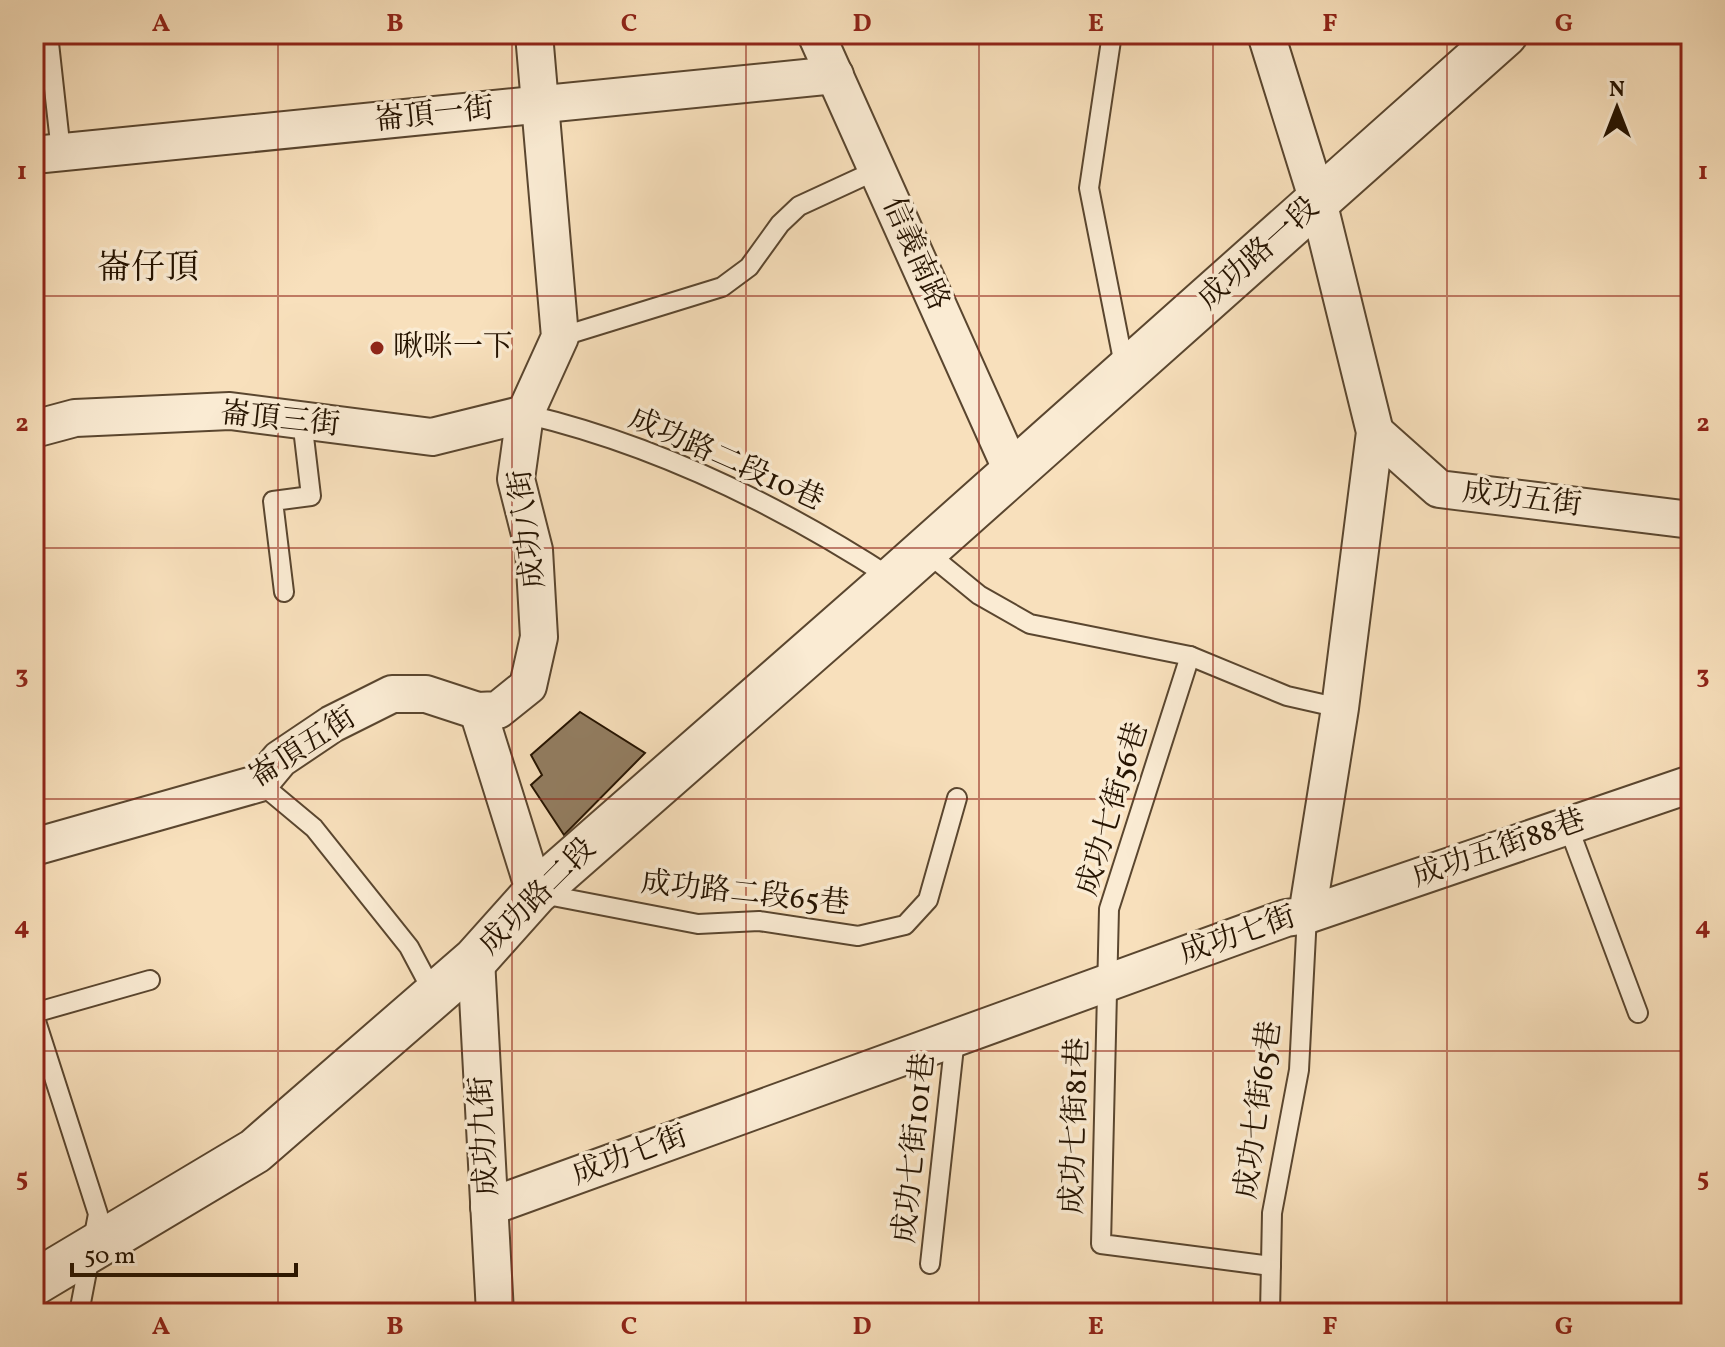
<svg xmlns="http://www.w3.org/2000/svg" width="1725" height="1347" font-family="Vollkorn,'Noto Serif TC',serif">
	<rect width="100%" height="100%" fill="#f8e0bc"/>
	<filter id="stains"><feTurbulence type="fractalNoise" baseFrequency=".0025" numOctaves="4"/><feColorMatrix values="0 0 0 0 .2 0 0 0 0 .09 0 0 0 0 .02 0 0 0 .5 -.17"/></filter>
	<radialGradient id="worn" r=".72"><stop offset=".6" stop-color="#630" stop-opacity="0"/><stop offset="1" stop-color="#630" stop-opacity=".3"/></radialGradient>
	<polygon fill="#937e62" stroke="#251300" stroke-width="2" points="580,712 645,753 564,835 531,785 542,775 531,755"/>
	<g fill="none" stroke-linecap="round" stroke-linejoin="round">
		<g stroke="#5a462f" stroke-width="22">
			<g id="service">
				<polyline points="48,34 61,152"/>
				<polyline points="1112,34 1089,188 1125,370"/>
				<polyline points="560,337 722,287 749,267 780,224 799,206 877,170"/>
				<path d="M525,414C657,445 781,506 893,579"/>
				<polyline points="924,550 979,595 1030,624 1190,656 1287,696 1340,708"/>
				<polyline points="284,592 273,501 311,496 302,420"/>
				<polyline points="1190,656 1109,909 1101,1244 1271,1266"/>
				<polyline points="260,783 314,828 409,947 435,996"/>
				<polyline points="1568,826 1638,1013"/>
				<polyline points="542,894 698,924 759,921 858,936 905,925 928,900 957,798"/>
				<polyline points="34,1013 150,980"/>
				<polyline points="34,1015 98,1214 79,1313"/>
				<polyline points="930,1264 955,1038"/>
				<polyline points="1270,1313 1272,1213 1299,1070 1307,915"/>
			</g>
		</g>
		<g stroke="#5a462f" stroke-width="40">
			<g id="minor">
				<polyline points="534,34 560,337 525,414 516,479 534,550 539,637 528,686 498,710 478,711 535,893"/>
				<polyline points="816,34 1013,473"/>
				<polyline points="34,155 835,75"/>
				<polyline points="34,429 75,418 230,411 432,437 525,414"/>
				<polyline points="1375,432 1439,489 1691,520"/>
				<polyline points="34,847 260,783 280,759 332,724 392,694 426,694 478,711"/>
				<polyline points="1307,915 1691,784"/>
				<polyline points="476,959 495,1313"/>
				<polyline points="489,1207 1286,918 1307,915 1340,708 1375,432 1318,201 1266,34"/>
			</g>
		</g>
		<g stroke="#5a462f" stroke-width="48">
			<polyline id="tertiary" points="34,1283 255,1151 476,959 535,893 893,579 1505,34"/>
		</g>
		<use href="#service" stroke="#faebd3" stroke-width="18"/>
		<use href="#minor" stroke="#faebd3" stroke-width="36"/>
		<use href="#tertiary" stroke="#faebd3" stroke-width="44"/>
	</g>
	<path fill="none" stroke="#8f2418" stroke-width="2" stroke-opacity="0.55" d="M278,34V1313M512,34V1313M746,34V1313M979,34V1313M1213,34V1313M1447,34V1313M34,296H1691M34,548H1691M34,799H1691M34,1051H1691"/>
	<circle fill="#8f2418" stroke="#faebd3" stroke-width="3" cx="377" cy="348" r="8"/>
	<g text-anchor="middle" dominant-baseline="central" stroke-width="7" stroke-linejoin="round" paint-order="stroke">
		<g font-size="30" fill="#251300" stroke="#faebd3">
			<text transform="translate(434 115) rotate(-6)">崙頂一街</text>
			<text transform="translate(915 254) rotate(66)">信義南路</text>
			<text transform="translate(1259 254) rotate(-42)">成功路一段</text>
			<text transform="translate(280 420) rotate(6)">崙頂三街</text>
			<text transform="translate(726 460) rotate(24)">成功路二段10巷</text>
			<text transform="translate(1522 499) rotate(7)">成功五街</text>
			<text transform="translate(528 529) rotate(-97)">成功八街</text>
			<text transform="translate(303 748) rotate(-33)">崙頂五街</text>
			<text transform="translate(1113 809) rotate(-73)">成功七街56巷</text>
			<text transform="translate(1499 849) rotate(-19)">成功五街88巷</text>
			<text transform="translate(745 894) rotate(6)">成功路二段65巷</text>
			<text transform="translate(538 897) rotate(-45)">成功路二段</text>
			<text transform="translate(1238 936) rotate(-19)">成功七街</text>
			<text transform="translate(1259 1110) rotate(-82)">成功七街65巷</text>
			<text transform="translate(1076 1126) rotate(-88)">成功七街81巷</text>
			<text transform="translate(485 1136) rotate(-93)">成功九街</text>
			<text transform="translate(915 1148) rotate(-84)">成功七街101巷</text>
			<text transform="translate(630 1156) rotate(-20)">成功七街</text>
		</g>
		<g font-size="30" fill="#251300" stroke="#faebd3" text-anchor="start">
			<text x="393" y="348">啾咪一下</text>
		</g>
		<g font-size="34" fill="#251300" stroke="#faebd3">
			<text x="148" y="269">崙仔頂</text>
		</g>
	</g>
	<rect width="1725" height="1347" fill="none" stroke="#f8e0bc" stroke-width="88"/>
	<g transform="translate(1617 108)" stroke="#faebd3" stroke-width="6" paint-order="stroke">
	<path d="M0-6L14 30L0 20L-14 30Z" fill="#251300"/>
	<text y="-12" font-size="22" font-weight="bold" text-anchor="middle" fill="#251300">N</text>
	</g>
	<path d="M72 1263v12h224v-12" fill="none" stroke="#251300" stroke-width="4"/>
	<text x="84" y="1263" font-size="24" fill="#251300" stroke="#faebd3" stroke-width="6" paint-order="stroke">50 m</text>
	<rect x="44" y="44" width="1637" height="1259" fill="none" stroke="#8f2418" stroke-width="3"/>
	<g font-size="26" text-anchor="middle" font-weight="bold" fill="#8f2418">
		<text x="161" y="31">A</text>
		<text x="395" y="31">B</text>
		<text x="629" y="31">C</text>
		<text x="862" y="31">D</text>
		<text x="1096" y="31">E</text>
		<text x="1330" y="31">F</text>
		<text x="1564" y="31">G</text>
		<text x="22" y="179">1</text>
		<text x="1703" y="179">1</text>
		<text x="22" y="431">2</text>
		<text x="1703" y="431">2</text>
		<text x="22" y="683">3</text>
		<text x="1703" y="683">3</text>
		<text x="22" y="934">4</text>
		<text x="1703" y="934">4</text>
		<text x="22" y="1186">5</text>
		<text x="1703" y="1186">5</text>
		<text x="161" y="1334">A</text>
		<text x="395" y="1334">B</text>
		<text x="629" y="1334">C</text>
		<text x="862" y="1334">D</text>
		<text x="1096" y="1334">E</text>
		<text x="1330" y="1334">F</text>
		<text x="1564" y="1334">G</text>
	</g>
	<rect width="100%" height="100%" filter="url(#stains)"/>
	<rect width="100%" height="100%" fill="url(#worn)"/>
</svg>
